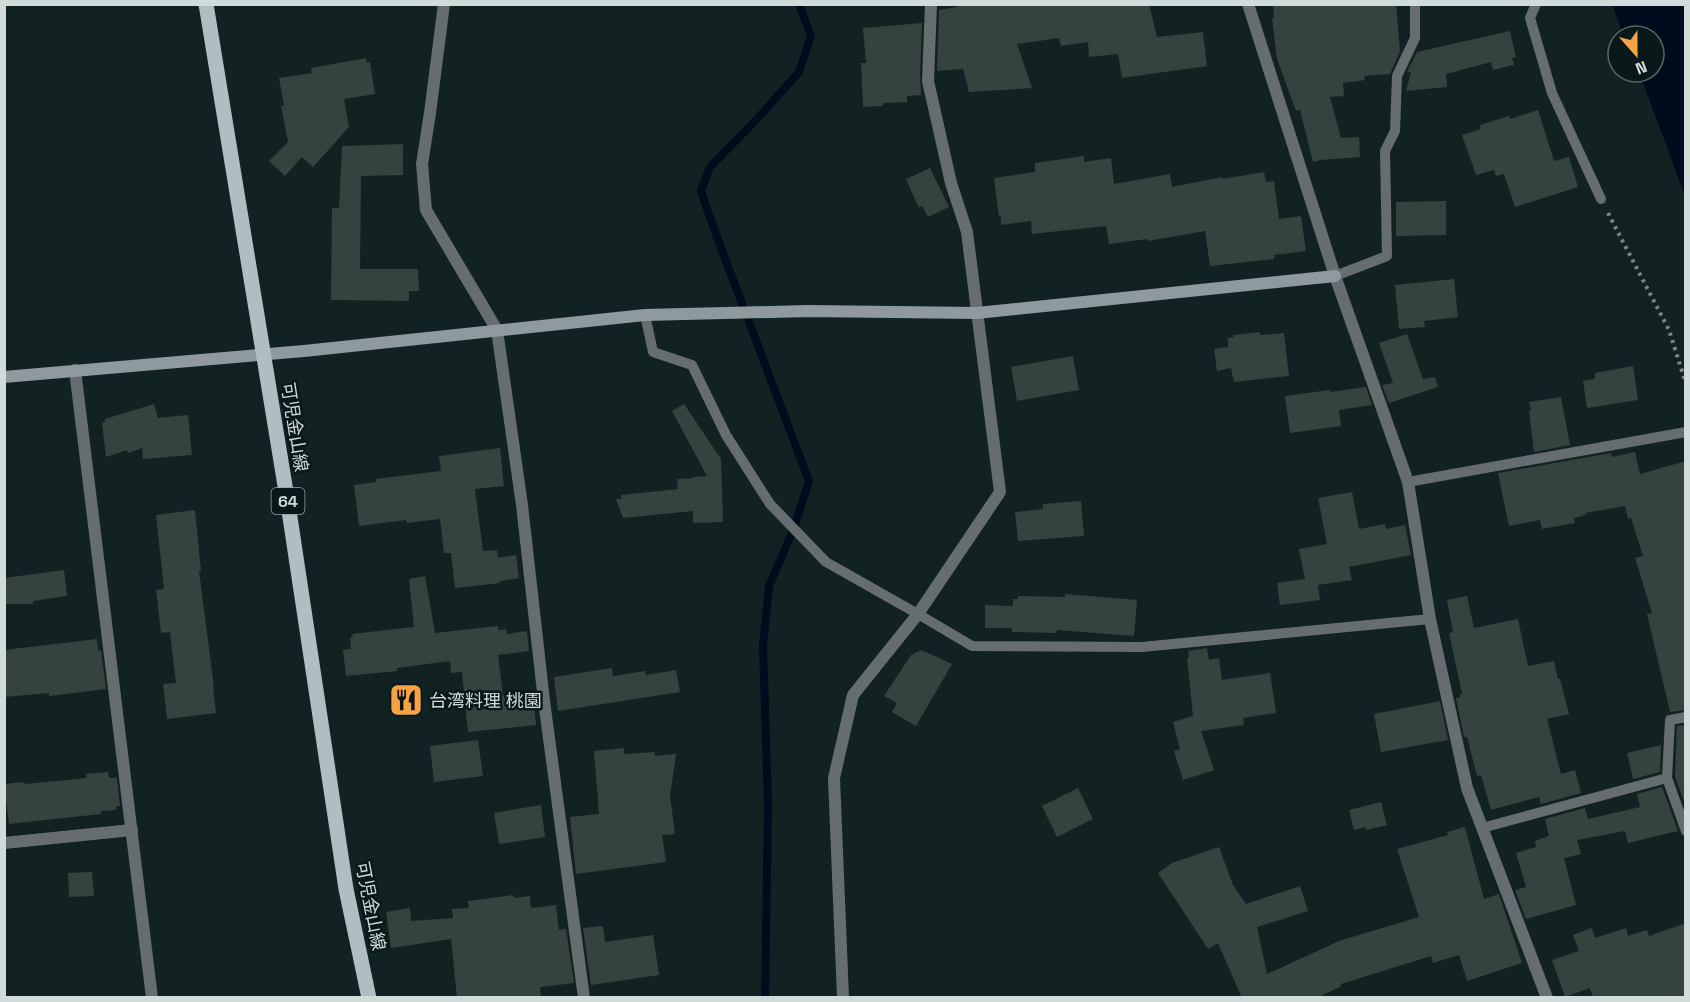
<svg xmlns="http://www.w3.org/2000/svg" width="1690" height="1002" font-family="'Space Grotesk','Noto Sans JP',sans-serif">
	<rect width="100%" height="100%" fill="#122222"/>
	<polygon fill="#000c1e" points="1612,5 1685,5 1685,196 1639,72 1654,72 1654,36 1624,36"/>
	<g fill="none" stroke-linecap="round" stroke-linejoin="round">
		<polyline stroke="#000c1e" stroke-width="8" points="765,998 768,805 763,645 769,586 794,528 809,481 715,232 701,191 710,167 758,118 799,72 811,36 799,4"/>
	</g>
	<g fill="#35433e">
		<polygon points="958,4 1149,4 1157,37 1203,32 1207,66 1122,78 1118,54 1089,57 1088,42 1061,46 1059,38 1017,44 1032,88 969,92 963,69 937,71 939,10 958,7"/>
		<polygon points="1273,4 1396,4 1400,51 1390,74 1364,76 1365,80 1343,83 1344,96 1330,97 1341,138 1359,137 1360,157 1321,160 1313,162 1300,110 1296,111 1277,59 1272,18 1274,18"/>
		<polygon points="922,23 920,74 921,95 907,96 907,102 883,103 883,106 863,107 861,63 866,63 863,28"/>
		<polygon points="1510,31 1516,57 1512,58 1514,65 1493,70 1491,62 1446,74 1447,87 1406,91 1411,72 1407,72 1417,52"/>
		<polygon points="366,58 367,63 370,62 375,94 344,99 349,127 313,167 302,157 285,176 269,161 288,142 281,106 284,106 279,78 312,73 311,68"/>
		<polygon points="1538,110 1554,161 1569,157 1578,187 1515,207 1504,174 1496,176 1494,170 1476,175 1462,135 1481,129 1480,125 1509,116 1510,119"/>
		<polygon points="403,144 403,175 361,176 360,269 418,269 419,291 409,291 409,301 331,300 332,208 339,208 342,146"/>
		<polygon points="1084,156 1084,162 1111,158 1114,184 1170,174 1172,187 1222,177 1222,179 1264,172 1266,182 1274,181 1279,219 1301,216 1306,251 1274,255 1274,259 1210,266 1205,231 1148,241 1147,239 1109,244 1106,226 1032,234 1031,221 1001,225 1001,217 999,217 994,178 1035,172 1035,163"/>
		<polygon points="930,168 949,207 928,217 922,206 919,208 906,179"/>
		<polygon points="1446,201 1446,235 1396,236 1396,202"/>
		<polygon points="1454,279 1458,317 1424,321 1425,327 1399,329 1395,285"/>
		<polygon points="1260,332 1260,335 1284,333 1289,376 1234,382 1231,368 1217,371 1214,349 1228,347 1228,338 1234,337 1233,335"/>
		<polygon points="1407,334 1423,379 1435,377 1438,387 1389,403 1382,385 1393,383 1379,343"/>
		<polygon points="1073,356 1079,390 1017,401 1011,367"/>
		<polygon points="1633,366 1638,400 1587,408 1583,381 1595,379 1595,373"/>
		<polygon points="1366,387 1372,405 1339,410 1341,426 1290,433 1285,396 1330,390 1330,392"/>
		<polygon points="1561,397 1570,445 1534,452 1529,411 1531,411 1529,402"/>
		<polygon points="154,404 158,418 188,415 192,455 143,459 142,448 128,453 127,450 106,457 102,423 105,422 105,419"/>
		<polygon points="684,404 721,459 723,522 693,523 693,511 623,518 616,499 621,499 621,495 678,489 677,479 693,478 693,477 707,476 672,411"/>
		<polygon points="500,448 504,486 475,489 483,551 497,550 498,558 516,555 519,578 500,581 500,583 455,588 451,553 444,553 440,519 407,523 406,520 359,526 354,485 376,482 376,479 441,471 439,456"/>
		<polygon points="1635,452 1640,474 1686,461 1686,710 1670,712 1647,614 1652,613 1635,558 1643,556 1631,518 1628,519 1625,506 1585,513 1586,515 1574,518 1575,523 1542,529 1540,520 1509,526 1498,473 1611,453 1612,457"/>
		<polygon points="1352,492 1359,529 1385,524 1386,529 1405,525 1411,555 1349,567 1352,580 1318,585 1320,600 1280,605 1277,583 1305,579 1299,549 1327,544 1318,498"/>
		<polygon points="1081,501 1084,536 1018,541 1015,512 1043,509 1043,504"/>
		<polygon points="195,510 201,571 199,571 214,687 213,687 216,713 167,719 163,684 176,683 170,632 161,633 156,590 164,589 156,515"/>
		<polygon points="64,570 67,596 33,601 33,604 4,604 4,578"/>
		<polygon points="425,576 435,633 498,626 498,630 506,629 507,634 527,631 529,651 498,655 503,696 516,694 517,706 534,704 536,725 468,732 462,672 451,673 450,661 397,668 397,671 346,676 343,650 351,649 350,637 353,637 352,634 414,627 409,579"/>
		<polygon points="1065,594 1137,600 1134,636 1057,630 1057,633 1012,632 1012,628 985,628 985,605 1013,606 1013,599 1018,599 1018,596 1065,597"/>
		<polygon points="1467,596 1474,628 1518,619 1528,666 1554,661 1558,679 1560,679 1569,714 1547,719 1561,774 1575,770 1581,793 1541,804 1539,797 1491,810 1481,775 1477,776 1467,737 1464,737 1456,698 1460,698 1460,694 1462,694 1449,633 1453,632 1447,600"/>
		<polygon points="97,639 98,651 101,650 106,689 49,696 49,693 4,697 4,650"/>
		<polygon points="1207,648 1209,660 1219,658 1222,680 1270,673 1276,713 1243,718 1244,725 1201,731 1214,770 1183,780 1174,751 1180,749 1173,722 1193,716 1187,658 1189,657 1188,651"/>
		<polygon points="921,650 952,664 916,726 892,712 897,703 884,696 911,655"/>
		<polygon points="612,668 613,676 645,671 646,675 676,670 680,692 558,711 554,677"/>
		<polygon points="1440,701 1448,740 1381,752 1374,714"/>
		<polygon points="1686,725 1686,807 1675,777 1677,726"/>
		<polygon points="478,740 483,776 434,782 430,746"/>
		<polygon points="1661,745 1660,772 1633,779 1627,753"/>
		<polygon points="624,748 624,754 655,752 655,756 676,754 670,796 675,834 662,835 666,862 576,874 570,817 599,814 594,751"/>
		<polygon points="108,772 109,778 117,778 120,806 116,807 116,810 101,811 101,814 9,824 4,784 24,782 25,784 87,778 86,774"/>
		<polygon points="1662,787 1678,831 1628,843 1625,831 1577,840 1581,854 1564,858 1576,905 1526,919 1515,890 1526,887 1516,853 1536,847 1535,841 1549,836 1545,819 1585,808 1588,819 1640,807 1637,794"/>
		<polygon points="1078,788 1093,819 1057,837 1042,806"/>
		<polygon points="1381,802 1387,825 1366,830 1366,827 1354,830 1349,810"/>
		<polygon points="541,805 545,837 499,844 494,813"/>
		<polygon points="1465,827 1484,899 1499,894 1522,963 1467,981 1459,955 1433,963 1431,956 1341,984 1340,987 1316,998 1242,998 1218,943 1208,949 1158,873 1172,863 1219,847 1233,885 1246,904 1300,886 1308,911 1257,927 1267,974 1339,941 1419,917 1397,849 1448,835 1447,832"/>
		<polygon points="92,872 94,896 69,897 68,873"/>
		<polygon points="513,895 514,898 530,896 531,908 556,905 559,930 566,929 574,983 540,987 541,998 457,998 451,939 391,948 386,912 410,908 411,921 453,918 452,909 469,908 468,901"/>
		<polygon points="1686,923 1686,998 1593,998 1590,988 1565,997 1552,960 1579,951 1573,935 1592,928 1595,938 1626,928 1628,936 1647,930 1649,936"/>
		<polygon points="603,926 605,942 653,935 659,975 591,985 583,928"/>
	</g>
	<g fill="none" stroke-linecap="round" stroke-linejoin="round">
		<polyline stroke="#7a8786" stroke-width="4" stroke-dasharray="3 4.5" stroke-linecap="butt" points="1608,213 1669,330 1686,384"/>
		<g stroke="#666d70" stroke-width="10">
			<polyline points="1536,4 1530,18 1552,93 1601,199"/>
			<polyline points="1335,276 1387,256 1385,151 1395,131 1397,76 1415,38 1415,4"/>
			<polyline points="645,315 653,352 692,365 726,435 770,504 826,562 918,614 972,646 1142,647 1430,619"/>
			<polyline points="1408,482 1686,432"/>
			<polyline points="1667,778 1670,720 1686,717"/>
			<polyline points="1482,828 1667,778 1686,831"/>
		</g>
		<g stroke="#666d70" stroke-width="12">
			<polyline points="444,4 430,113 422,164 426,210 497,330 522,505 544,701 584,998"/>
			<polyline points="1248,4 1335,276 1408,482 1430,619 1467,788 1547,998"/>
			<polyline points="75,370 152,998"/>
			<polyline points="4,843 132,830"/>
			<polyline points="843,998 834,778 853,695 918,614 1000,492 967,232 951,183 928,81 931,4"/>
		</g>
		<polyline stroke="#8f9a9e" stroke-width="12" points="4,377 304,351 645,315 808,311 977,313 1335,276"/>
		<polyline stroke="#afbec3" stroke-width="15" points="206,4 288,504 346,889 369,998"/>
	</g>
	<defs>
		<g id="restaurant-square" transform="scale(1.725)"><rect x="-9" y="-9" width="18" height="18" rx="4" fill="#f5a345" stroke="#091919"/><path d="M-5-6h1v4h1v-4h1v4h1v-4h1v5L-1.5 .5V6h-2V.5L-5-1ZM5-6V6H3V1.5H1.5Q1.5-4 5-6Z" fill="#111"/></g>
	</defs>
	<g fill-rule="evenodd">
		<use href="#restaurant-square" x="406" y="700"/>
	</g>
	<g text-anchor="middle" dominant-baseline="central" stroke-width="5" stroke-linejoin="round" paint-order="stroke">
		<rect fill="#091919" stroke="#95a1a0" stroke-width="1.5" x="271.5" y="488" width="33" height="26" rx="4.5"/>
		<g font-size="16" font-weight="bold" fill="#d1dbda">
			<text x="288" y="501">64</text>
		</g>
		<g font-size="18" fill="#d1dbda" stroke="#091919">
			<text transform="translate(295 427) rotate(81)">可児金山線</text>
			<text transform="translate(371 906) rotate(79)">可児金山線</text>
		</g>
		<g font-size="18" fill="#d1dbda" stroke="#091919" text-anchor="start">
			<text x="429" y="700">台湾料理 桃園</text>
		</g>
	</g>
	<rect width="1690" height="1002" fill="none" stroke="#d1dbda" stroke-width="12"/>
	<g transform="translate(1636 54) rotate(159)"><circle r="28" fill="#091919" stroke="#596766" stroke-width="1.5"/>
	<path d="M0-4.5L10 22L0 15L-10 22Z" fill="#f5a345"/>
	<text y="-9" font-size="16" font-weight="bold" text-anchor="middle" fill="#d1dbda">N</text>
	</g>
</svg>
